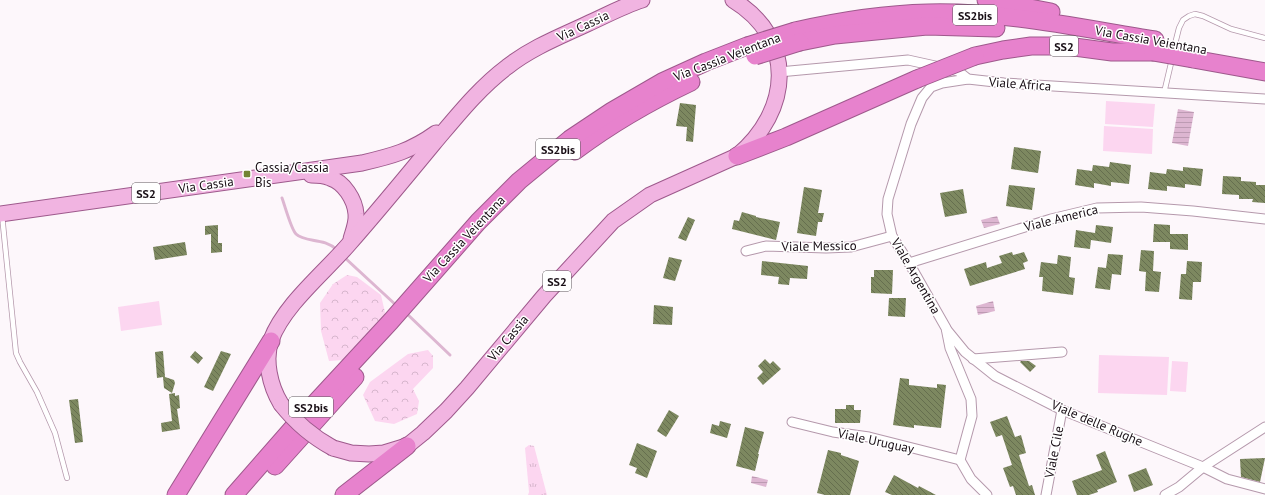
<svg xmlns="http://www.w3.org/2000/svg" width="1265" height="495" font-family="'PT Sans',sans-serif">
	<defs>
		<pattern id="grass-tufts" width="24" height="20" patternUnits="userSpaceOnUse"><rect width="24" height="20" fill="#fcd6f0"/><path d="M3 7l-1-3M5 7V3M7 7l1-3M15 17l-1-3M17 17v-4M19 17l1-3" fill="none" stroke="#d7b6cd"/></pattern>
		<pattern id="forest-crowns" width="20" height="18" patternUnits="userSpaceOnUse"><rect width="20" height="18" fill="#fcd6f0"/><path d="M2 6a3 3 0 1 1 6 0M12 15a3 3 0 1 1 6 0" fill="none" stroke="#d7b6cd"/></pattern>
		<pattern id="water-rules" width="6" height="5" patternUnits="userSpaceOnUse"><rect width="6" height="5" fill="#ddb6d1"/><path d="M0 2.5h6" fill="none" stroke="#bd9bb3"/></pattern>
		<pattern id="building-back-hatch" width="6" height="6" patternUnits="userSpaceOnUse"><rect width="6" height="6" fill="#7d8860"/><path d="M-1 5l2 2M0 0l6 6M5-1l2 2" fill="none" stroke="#656e4e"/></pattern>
	</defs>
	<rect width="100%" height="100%" fill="#fdf7fb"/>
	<polygon fill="url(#grass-tufts)" points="529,445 534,446 547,495 528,495 529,492 525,448"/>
	<g fill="url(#forest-crowns)">
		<polygon points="347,275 357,277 381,295 386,317 343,360 329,361 321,331 320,303 333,284"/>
		<polygon points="428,350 433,356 433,368 413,389 419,401 417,414 394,424 375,421 363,395 370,382 408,354"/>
	</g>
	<g fill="#fcd6f0">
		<polygon points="1106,101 1155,104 1153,127 1105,124"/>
		<polygon points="1104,126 1153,129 1152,154 1103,151"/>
		<polygon points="159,301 162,325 121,331 118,307"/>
		<polygon points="1099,355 1169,357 1167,395 1098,393"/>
		<polygon points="1172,361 1188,362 1186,392 1170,391"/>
	</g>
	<g fill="url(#water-rules)">
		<polygon points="1178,109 1194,112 1188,146 1172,143"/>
		<polygon points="997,216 1000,224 984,228 981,220"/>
		<polygon points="993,301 995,311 978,315 976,306"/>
		<polygon points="752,476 768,480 766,487 751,483"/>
	</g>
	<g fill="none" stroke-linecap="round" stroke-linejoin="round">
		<g stroke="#ddb6d1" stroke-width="3">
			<path d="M282,198C285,206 291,229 296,234C305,243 324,237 337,250"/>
			<polyline points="344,257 397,306"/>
			<polyline points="405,312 450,355"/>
		</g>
	</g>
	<g fill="url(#building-back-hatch)">
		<polygon points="680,103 696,105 693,142 686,141 687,127 676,126"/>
		<polygon points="1014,147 1041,151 1038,173 1011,169"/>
		<polygon points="1110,162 1131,165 1129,184 1111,182 1111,186 1094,183 1094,188 1075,185 1077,169 1092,171 1093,165 1109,167"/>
		<polygon points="1183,167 1203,169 1201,186 1185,184 1185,188 1167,186 1167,191 1148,189 1150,172 1166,174 1167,169 1183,171"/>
		<polygon points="1223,176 1241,177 1241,181 1256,182 1256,185 1265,185 1265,203 1252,202 1253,199 1239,199 1239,195 1222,194"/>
		<polygon points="1009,185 1035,188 1032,210 1006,206"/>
		<polygon points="804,187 822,190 818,213 824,213 822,222 818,222 816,236 797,233"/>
		<polygon points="963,189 967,213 945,217 940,193"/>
		<polygon points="742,212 756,216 756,217 780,222 776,240 732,229 734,220 739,221"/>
		<polygon points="688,217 695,220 686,241 678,238"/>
		<polygon points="1154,224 1170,225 1170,234 1188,234 1188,250 1170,249 1170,242 1153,242"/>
		<polygon points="218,225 218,243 222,243 222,252 211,253 211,234 205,235 205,226"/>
		<polygon points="1096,225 1113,227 1111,243 1091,240 1090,249 1074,247 1076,230 1095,233"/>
		<polygon points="185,242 187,255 155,260 153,247"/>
		<polygon points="1141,250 1154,251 1153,271 1161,272 1159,292 1145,291 1146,272 1139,271"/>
		<polygon points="1012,252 1013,255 1024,252 1028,261 1023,263 1025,269 970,286 964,269 986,262 987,268 1002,263 999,256"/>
		<polygon points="1108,254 1123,255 1121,275 1112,274 1110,290 1095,288 1098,267 1106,268"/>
		<polygon points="1058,255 1071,257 1069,277 1075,278 1073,295 1042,291 1043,277 1039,277 1041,262 1057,264"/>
		<polygon points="669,257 682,260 675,281 663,278"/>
		<polygon points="762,261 808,266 807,279 790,278 789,285 778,284 779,277 761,275"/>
		<polygon points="1187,261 1202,262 1201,282 1193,282 1192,300 1179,299 1181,274 1186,274"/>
		<polygon points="874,270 893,270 892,294 871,293 871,277 874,277"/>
		<polygon points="889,298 906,298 905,317 888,316"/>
		<polygon points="654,305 673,307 672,325 653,324"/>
		<polygon points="163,351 165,377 174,380 175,383 172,393 164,388 163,377 157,378 155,352"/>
		<polygon points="195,351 203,358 198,364 190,357"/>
		<polygon points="221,351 231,354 213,391 204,387"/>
		<polygon points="765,359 770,364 773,361 781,369 763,385 757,378 763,372 758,366"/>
		<polygon points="1021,361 1029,361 1036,366 1030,372 1020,362"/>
		<polygon points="900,378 909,379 909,385 937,388 937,384 946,385 941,428 914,425 914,428 893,425"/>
		<polygon points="175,393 175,396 179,395 180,408 177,409 180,429 162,432 161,423 172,421 169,394"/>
		<polygon points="78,399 83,442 75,443 69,400"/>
		<polygon points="846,405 854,405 854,410 861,410 860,423 835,423 835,409 846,409"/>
		<polygon points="669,410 679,416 666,437 657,431"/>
		<polygon points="1007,416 1015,437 1021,435 1026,453 1019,455 1029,486 1032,485 1035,495 1016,495 1013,486 1010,487 1003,468 1012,465 1002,435 996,437 990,422"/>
		<polygon points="720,421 731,424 727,438 710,433 712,424 719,426"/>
		<polygon points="745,427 764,432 758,454 759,454 755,471 736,466"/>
		<polygon points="637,443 657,451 647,478 635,473 637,468 629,465"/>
		<polygon points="828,450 841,453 841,455 859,461 850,495 825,495 817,493"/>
		<polygon points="1105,451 1117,482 1097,490 1098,492 1089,495 1077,495 1072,481 1102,470 1096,455"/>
		<polygon points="1265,458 1260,482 1241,477 1240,459"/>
		<polygon points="1146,468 1153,485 1134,492 1128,475"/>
		<polygon points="894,475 918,488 919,486 936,495 892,495 885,492"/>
	</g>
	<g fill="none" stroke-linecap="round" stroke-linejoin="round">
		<g stroke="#b599ac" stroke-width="6">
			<g id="lane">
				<polyline points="1173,52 1179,28 1183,20 1189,16 1195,14 1203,16 1231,29 1265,38"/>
				<polyline points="1164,93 1172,59"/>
				<polyline points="2,215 16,353 20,362 37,392 55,433 67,478"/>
			</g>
		</g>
		<g stroke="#b599ac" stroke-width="11">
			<g id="street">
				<polyline points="779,72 908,60 958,71 968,79 1004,83 1265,99"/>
				<polyline points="968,79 942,83 931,87 922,98 911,124 888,199 887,214 892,236 909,263 946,328 950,348 971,399 972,416 960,460 971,479 987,495"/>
				<polyline points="746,251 766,246 826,248 851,247 892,236"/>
				<polyline points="909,263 1051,219 1097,208 1141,207 1193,211 1265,219"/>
				<polyline points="947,330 965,352 995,376 1062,410 1203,467 1227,479 1265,489"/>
				<polyline points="973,359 1062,352"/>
				<polyline points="792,422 833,432 869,437 960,460"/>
				<polyline points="1046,495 1062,410"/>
				<polyline points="1165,495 1179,487 1203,467 1265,427"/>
			</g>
		</g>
		<g stroke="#9e598c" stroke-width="17">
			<g id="primary">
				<path d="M311,175C317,175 324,175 330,178C344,182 355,200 356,214C357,222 353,232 351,239"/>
				<path d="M0,214L362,163C392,156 411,151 436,133"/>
				<path d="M281,404C270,386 264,360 271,340C284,305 324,273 349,244C378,211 406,177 434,143C457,116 479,88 507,67C531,48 559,37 587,24C605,16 623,6 642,0"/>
				<path d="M333,448L351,453L369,454L384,453L407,446L423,433L446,411L467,388L544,296L613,221L650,195L737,156C791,111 797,39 733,0"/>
			</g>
		</g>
		<g stroke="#9e598c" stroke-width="19">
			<g id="highway">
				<polyline points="986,0 1051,12"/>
				<path d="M795,31C839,21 883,14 928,13C1004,11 1080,28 1155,40"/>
				<polyline points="800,42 835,35 927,26 996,28"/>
				<polyline points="975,56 1003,50 1031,46 1067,46 1112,52 1153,52"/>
				<polyline points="1193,59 1265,72"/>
				<path d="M575,151C611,124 651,101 691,82"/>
				<polyline points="737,156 786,137 917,79"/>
				<polyline points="275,466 355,377"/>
				<polyline points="176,495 271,341"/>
				<polyline points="234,495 304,415 391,321 478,222 519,181 570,139 612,111 662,82 706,62 747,46"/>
				<polyline points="344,495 407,446"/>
			</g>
		</g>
		<use href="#lane" stroke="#fff" stroke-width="4.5"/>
		<use href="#street" stroke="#fff" stroke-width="9"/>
		<use href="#primary" stroke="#f1b4e1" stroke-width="15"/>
		<use href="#highway" stroke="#e782cd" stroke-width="17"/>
		<g stroke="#9e598c" stroke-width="17" stroke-linecap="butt">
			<path id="primary-bridge" d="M281,404C296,423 311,436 333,448"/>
		</g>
		<g stroke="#9e598c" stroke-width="19" stroke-linecap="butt">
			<g id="highway-bridge">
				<polyline points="747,46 795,31"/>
				<polyline points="1153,52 1193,59"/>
				<polyline points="755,56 800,42"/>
				<polyline points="917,79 975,56"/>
			</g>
		</g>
		<use href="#primary-bridge" stroke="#f1b4e1" stroke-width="15"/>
		<use href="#highway-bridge" stroke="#e782cd" stroke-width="17"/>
	</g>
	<rect fill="#728434" stroke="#fff" stroke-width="1.5" x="243" y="170" width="8" height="8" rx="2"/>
	<g text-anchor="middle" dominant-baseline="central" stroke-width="3" stroke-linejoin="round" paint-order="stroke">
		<g fill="#fff" stroke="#5d565a" stroke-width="1">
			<rect x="953" y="5" width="44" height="20" rx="3"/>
			<rect x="1050" y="36" width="28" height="20" rx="3"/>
			<rect x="536" y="139" width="44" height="20" rx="3"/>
			<rect x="132" y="183" width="28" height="20" rx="3"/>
			<rect x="543" y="271" width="28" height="20" rx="3"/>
			<rect x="289" y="397" width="44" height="20" rx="3"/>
		</g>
		<g font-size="12" font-weight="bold" fill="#170d14">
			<text x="975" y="15">SS2bis</text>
			<text x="1064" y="46">SS2</text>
			<text x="558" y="149">SS2bis</text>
			<text x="146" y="193">SS2</text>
			<text x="557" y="281">SS2</text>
			<text x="311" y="407">SS2bis</text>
		</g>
		<g font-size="13" fill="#170d14" stroke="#fff">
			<text transform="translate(583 26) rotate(-25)">Via Cassia</text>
			<text transform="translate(1151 40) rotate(10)">Via Cassia Veientana</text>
			<text transform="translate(727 57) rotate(-21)">Via Cassia Veientana</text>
			<text transform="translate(1020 84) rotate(4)">Viale Africa</text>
			<text transform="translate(206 185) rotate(-8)">Via Cassia</text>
			<text transform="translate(1061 218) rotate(-14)">Viale America</text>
			<text transform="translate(464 239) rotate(-47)">Via Cassia Veientana</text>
			<text transform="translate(819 246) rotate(-1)">Viale Messico</text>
			<text transform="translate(916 276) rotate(60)">Viale Argentina</text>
			<text transform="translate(508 338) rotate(-50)">Via Cassia</text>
			<text transform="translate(1097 423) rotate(23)">Viale delle Rughe</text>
			<text transform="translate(876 441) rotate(12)">Viale Uruguay</text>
			<text transform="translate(1054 452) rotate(-79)">Viale Cile</text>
		</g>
		<g font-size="13" fill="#170d14" stroke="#fff" text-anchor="start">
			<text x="255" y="167">Cassia/Cassia<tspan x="255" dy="15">Bis</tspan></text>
		</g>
	</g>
</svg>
